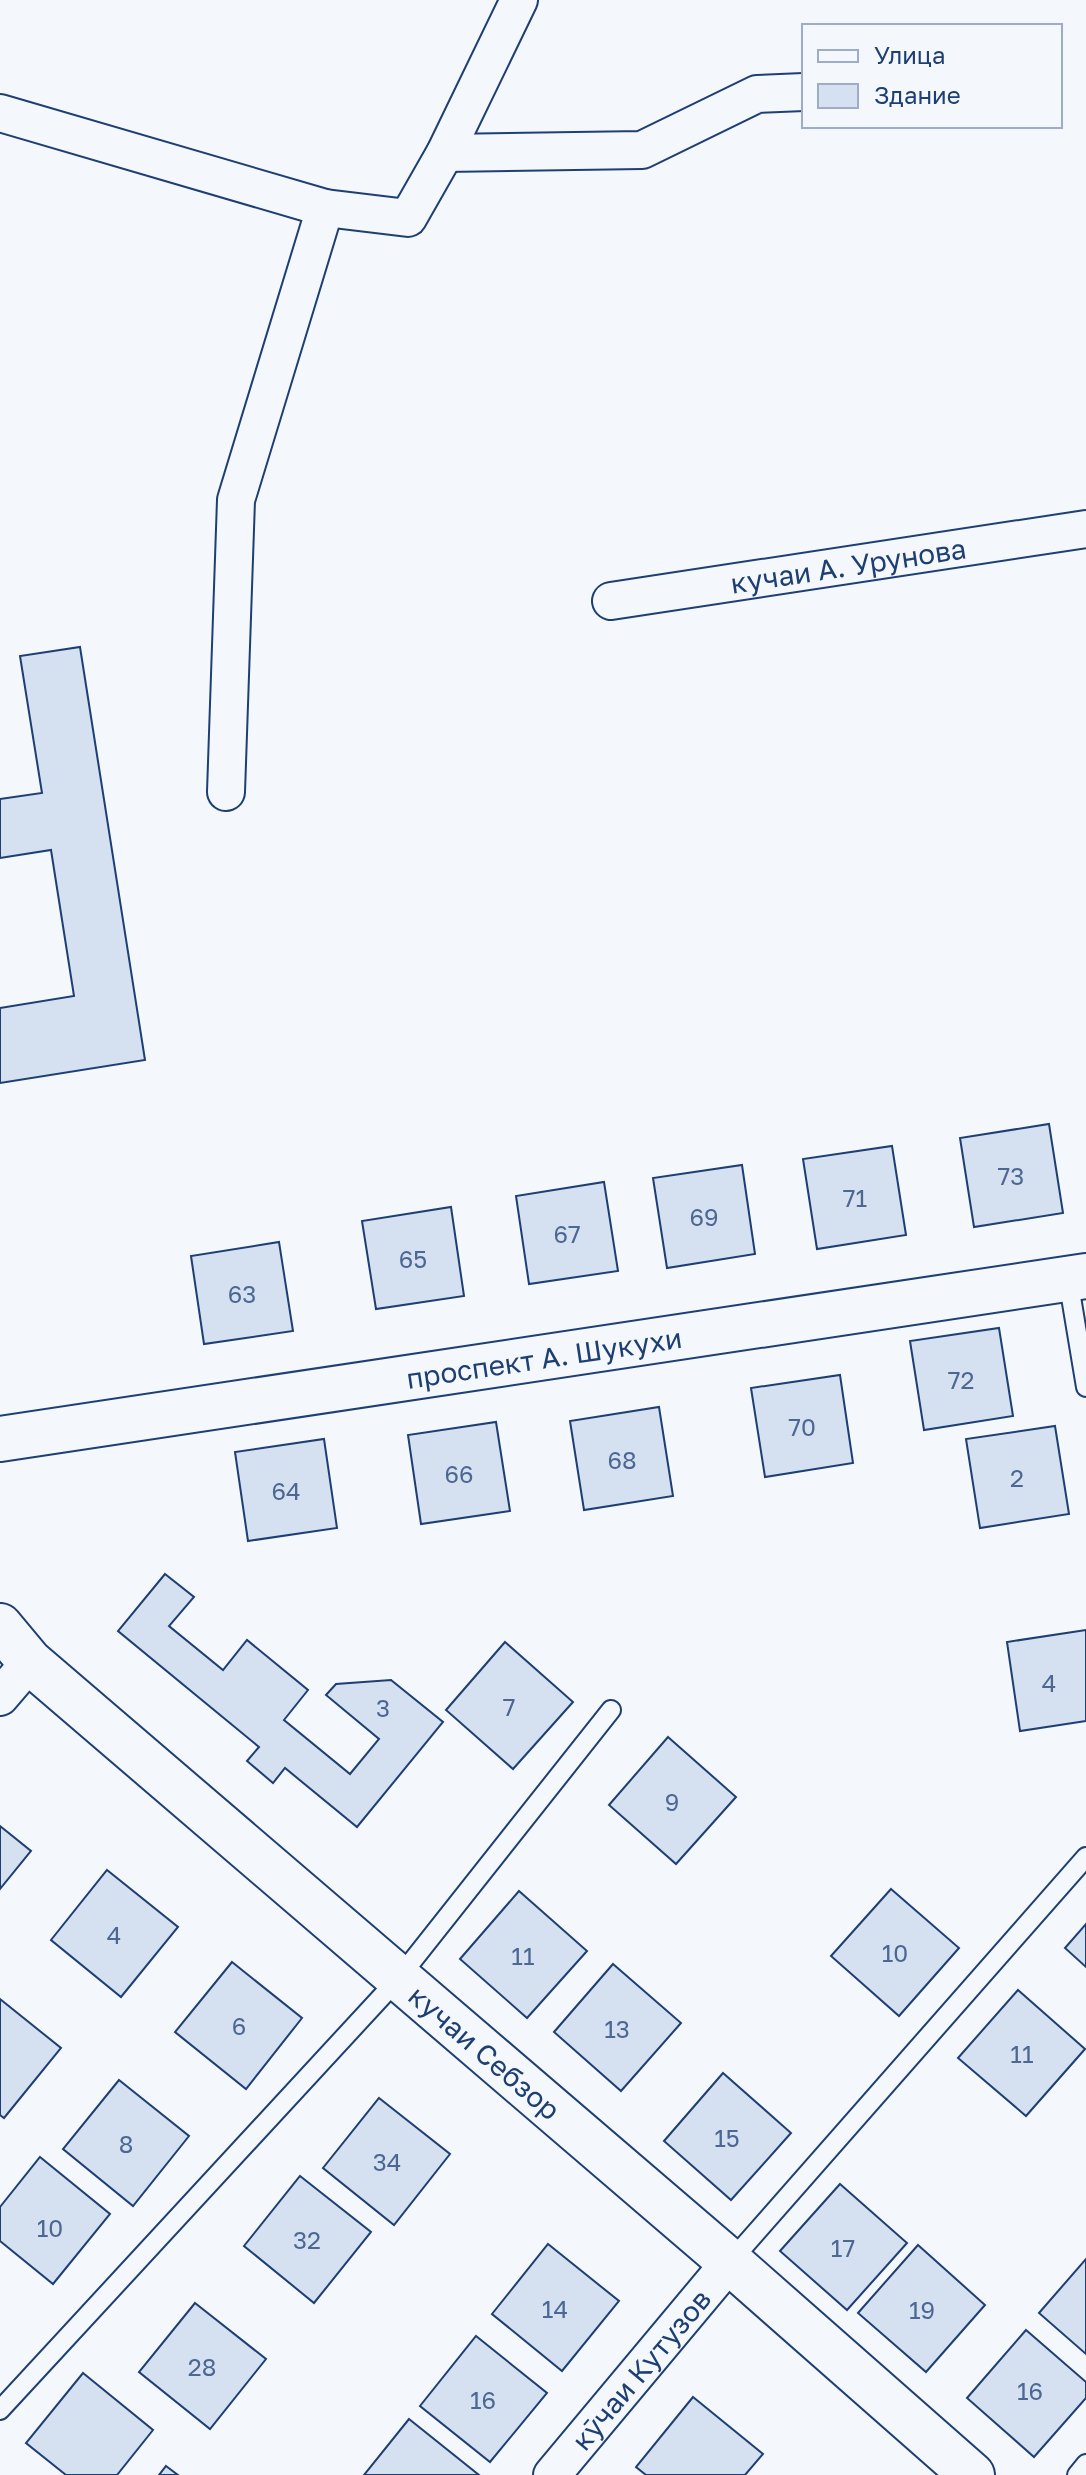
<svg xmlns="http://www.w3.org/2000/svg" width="1086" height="2475" font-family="'Golos Text',sans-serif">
	<rect width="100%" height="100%" fill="#f4f7fb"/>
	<g fill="#d5e0f0" stroke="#1d3f73" stroke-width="2">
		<polygon points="80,647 145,1060 0,1083 0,1008 74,996 51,850 0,858 0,799 42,793 20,656"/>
		<polygon points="1049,1124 1063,1213 974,1227 960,1138"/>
		<polygon points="892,1146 906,1235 817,1249 803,1159"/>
		<polygon points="742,1165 755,1254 667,1268 653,1178"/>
		<polygon points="604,1182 618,1271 529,1284 516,1196"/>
		<polygon points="451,1207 464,1296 376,1309 362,1221"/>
		<polygon points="279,1242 293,1331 204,1344 191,1256"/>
		<polygon points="999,1328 1013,1416 924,1430 910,1341"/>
		<polygon points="840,1375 853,1463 765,1477 751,1388"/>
		<polygon points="659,1407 673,1496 584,1510 570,1421"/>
		<polygon points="496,1422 510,1511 421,1524 408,1435"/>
		<polygon points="1055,1426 1069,1514 980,1528 966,1439"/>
		<polygon points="324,1439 337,1528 248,1541 235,1452"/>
		<polygon points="165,1574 194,1597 169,1626 223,1670 247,1640 308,1690 284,1720 350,1774 379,1739 326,1695 336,1684 391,1680 443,1722 357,1827 285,1768 273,1783 247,1761 259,1747 118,1631"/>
		<polygon points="1086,1630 1086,1721 1020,1731 1007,1642"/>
		<polygon points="505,1642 573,1702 513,1769 446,1710"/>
		<polygon points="668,1737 736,1797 676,1864 609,1805"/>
		<polygon points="0,1826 31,1851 0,1889"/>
		<polygon points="107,1870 178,1927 121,1997 51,1940"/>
		<polygon points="891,1889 959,1948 899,2016 831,1956"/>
		<polygon points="519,1891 587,1951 527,2018 460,1959"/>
		<polygon points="1086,1924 1086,1967 1065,1948"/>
		<polygon points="232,1962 302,2018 246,2089 175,2032"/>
		<polygon points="613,1964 681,2023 621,2091 554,2032"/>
		<polygon points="1018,1990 1085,2049 1026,2116 958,2058"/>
		<polygon points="0,1999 61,2048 4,2118 0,2115"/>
		<polygon points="723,2073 791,2133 731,2200 664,2141"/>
		<polygon points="119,2080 189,2136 133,2206 63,2149"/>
		<polygon points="379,2098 450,2154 394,2225 323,2168"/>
		<polygon points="40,2157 110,2214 53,2284 0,2241 0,2207"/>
		<polygon points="300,2176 371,2232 314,2303 244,2246"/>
		<polygon points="840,2184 907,2243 847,2310 780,2251"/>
		<polygon points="548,2244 619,2301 562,2371 492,2314"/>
		<polygon points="918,2245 985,2305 926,2372 858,2313"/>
		<polygon points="1086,2259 1086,2354 1039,2313"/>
		<polygon points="195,2303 266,2359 210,2429 139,2372"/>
		<polygon points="1026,2330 1086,2382 1086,2398 1034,2457 967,2398"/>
		<polygon points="476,2336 547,2393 490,2462 420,2406"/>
		<polygon points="83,2373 153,2430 117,2475 66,2475 26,2443"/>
		<polygon points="693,2397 763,2454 745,2475 646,2475 636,2467"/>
		<polygon points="409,2419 479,2475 364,2475"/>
		<polygon points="166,2466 178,2475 159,2475"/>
	</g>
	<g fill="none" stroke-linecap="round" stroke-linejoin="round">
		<g stroke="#1d3f73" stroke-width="22">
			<g id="service">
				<polyline points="1068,1279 1086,1387"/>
				<polyline points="730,2262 1086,1857"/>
				<polyline points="0,2410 398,1979 611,1710"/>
				<polyline points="1077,2475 1086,2464"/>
			</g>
		</g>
		<g stroke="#1d3f73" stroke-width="40">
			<g id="minor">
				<polyline points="0,113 325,208 408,218 445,153 519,0"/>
				<polyline points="445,153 642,150 757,94 804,92"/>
				<path id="s1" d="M611,601L1086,529"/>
				<polyline points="226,792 236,500 325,208"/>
				<polyline points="0,1697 30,1662"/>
				<path id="s2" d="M552,2475L730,2262"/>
			</g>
		</g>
		<g stroke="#1d3f73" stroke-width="48">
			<g id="secondary">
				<path id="s3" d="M0,1439L1086,1276"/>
				<path id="s4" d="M0,1626L30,1662L730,2262L972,2475"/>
			</g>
		</g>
		<use href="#service" stroke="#f4f7fb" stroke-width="18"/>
		<use href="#minor" stroke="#f4f7fb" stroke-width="36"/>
		<use href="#secondary" stroke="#f4f7fb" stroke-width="44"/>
	</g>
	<g text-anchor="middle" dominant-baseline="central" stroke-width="6" stroke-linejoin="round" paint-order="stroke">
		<g font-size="24" fill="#4b6792">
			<text x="1011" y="1175">73</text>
			<text x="855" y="1197">71</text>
			<text x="704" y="1216">69</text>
			<text x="567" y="1233">67</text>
			<text x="413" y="1258">65</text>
			<text x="242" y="1293">63</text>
			<text x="961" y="1379">72</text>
			<text x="802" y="1426">70</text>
			<text x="622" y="1459">68</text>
			<text x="459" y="1473">66</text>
			<text x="1017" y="1477">2</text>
			<text x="286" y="1490">64</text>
			<text x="1049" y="1682">4</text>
			<text x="509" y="1706">7</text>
			<text x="383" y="1707">3</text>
			<text x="672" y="1801">9</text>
			<text x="114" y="1934">4</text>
			<text x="895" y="1952">10</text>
			<text x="523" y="1955">11</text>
			<text x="239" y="2025">6</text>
			<text x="617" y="2028">13</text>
			<text x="1022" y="2053">11</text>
			<text x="727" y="2137">15</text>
			<text x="126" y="2143">8</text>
			<text x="387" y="2161">34</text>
			<text x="50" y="2227">10</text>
			<text x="307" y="2239">32</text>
			<text x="843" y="2247">17</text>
			<text x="555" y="2308">14</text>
			<text x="922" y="2309">19</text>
			<text x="202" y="2366">28</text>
			<text x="1030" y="2390">16</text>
			<text x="483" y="2399">16</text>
		</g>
		<g font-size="28" fill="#1d3f73" stroke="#f4f7fb">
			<text stroke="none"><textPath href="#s1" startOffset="240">кучаи А. Урунова</textPath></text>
			<text stroke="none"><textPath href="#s3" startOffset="550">проспект А. Шукухи</textPath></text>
			<text stroke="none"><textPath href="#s4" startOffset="646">кучаи Себзор</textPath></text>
			<text stroke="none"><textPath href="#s2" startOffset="138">кӯчаи Кутузов</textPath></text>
		</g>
	</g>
	<rect x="802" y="24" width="260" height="104" fill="#f4f7fb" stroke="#9eadc5" stroke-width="2"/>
	<rect x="818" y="50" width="40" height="12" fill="#f4f7fb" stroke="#9eadc5" stroke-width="2"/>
	<text x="874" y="64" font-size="24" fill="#1d3f73">Улица</text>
	<rect x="818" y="84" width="40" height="24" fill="#d5e0f0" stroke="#9eadc5" stroke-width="2"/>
	<text x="874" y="104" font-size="24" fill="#1d3f73">Здание</text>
</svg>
